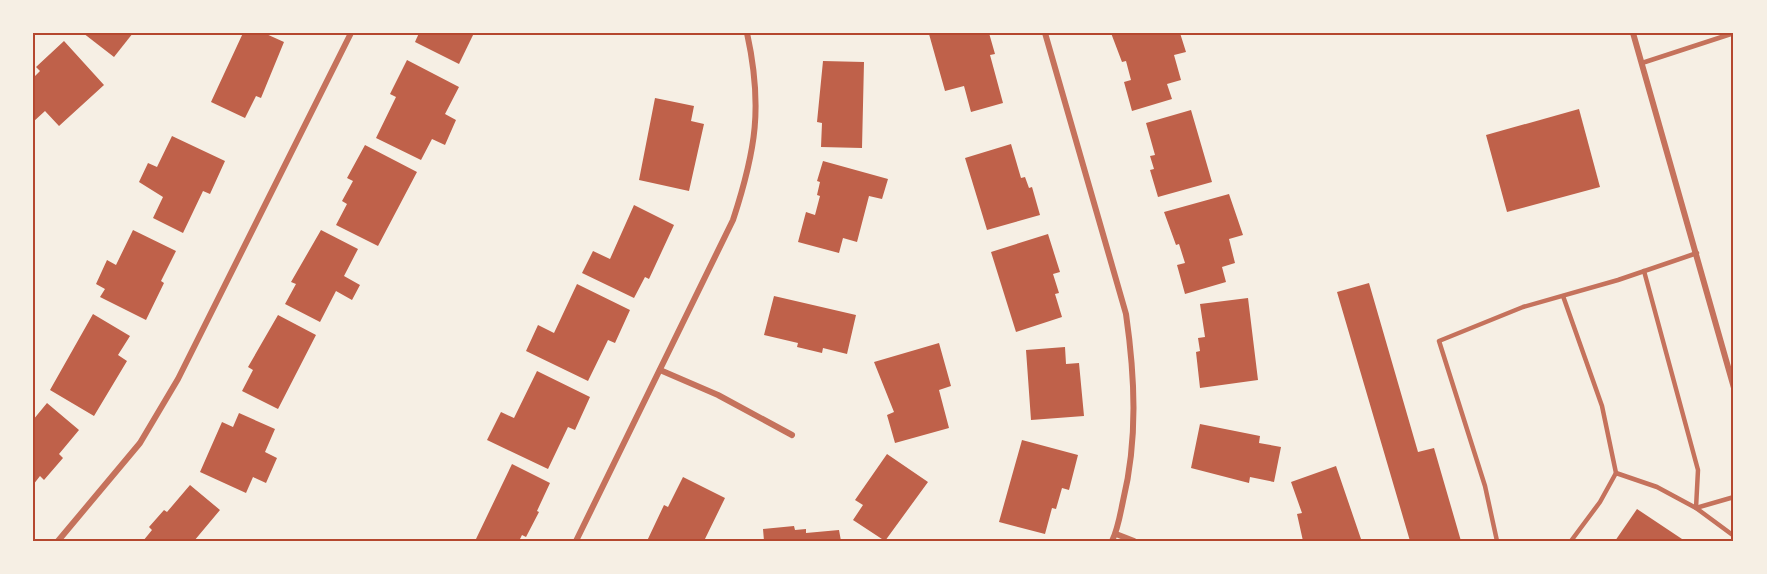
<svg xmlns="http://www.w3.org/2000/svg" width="1767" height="574" font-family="Ubuntu,sans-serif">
	<rect width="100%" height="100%" fill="#f6efe4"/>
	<g fill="#bf614a">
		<polygon points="83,33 133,33 114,57"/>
		<polygon points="243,33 264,33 284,42 261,98 256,96 245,118 211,102"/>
		<polygon points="419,33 474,33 459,64 415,42"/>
		<polygon points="989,33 995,54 990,55 1003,103 971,112 964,86 945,91 929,34"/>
		<polygon points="1111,33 1180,33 1186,52 1174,55 1181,80 1167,84 1172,99 1132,111 1124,82 1131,80 1126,61 1122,62"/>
		<polygon points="64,41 104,85 59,126 45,111 33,122 33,78 40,71 36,67"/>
		<polygon points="407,60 459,87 445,114 456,120 445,145 432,139 421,160 376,138 396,97 390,94"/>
		<polygon points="823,61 864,62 862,148 821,147 822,123 817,122"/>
		<polygon points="655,98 694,106 691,121 704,124 689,191 639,180"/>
		<polygon points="1579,109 1600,187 1507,212 1486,135"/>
		<polygon points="1191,110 1212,182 1158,197 1150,170 1154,169 1150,156 1155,155 1146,123"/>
		<polygon points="172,136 225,161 210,194 203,191 183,233 153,218 163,197 139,182 148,163 157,167"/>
		<polygon points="1011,144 1021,178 1025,177 1029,188 1032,187 1040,215 987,230 965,158"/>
		<polygon points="365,145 417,172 378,246 336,225 347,204 342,201 353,181 347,178"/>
		<polygon points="823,161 888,179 882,199 869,196 857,242 843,238 839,253 798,242 806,212 815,215 820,196 817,195 820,182 817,181"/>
		<polygon points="1229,194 1243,235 1229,239 1235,263 1222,267 1226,282 1185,294 1177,265 1185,263 1179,244 1176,245 1164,212"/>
		<polygon points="634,205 674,225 649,279 645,277 634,298 582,273 593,251 610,259"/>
		<polygon points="133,230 176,251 161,281 164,283 146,320 100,297 105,289 96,284 107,260 116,265"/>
		<polygon points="321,230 358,249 344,276 360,285 352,300 336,291 320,322 285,304 296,284 291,282"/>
		<polygon points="1048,234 1060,272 1053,274 1059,293 1055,294 1062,317 1016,332 991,252"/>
		<polygon points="1369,283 1418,452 1434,448 1461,541 1410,541 1337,292"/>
		<polygon points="577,284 630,310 615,343 608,340 588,381 526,351 538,325 554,333"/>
		<polygon points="774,296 856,315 847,354 823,348 822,353 797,347 798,343 764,335"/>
		<polygon points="1248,298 1258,380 1200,388 1196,352 1200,351 1198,338 1205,337 1200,304"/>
		<polygon points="93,314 130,336 118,355 127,361 94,416 50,390"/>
		<polygon points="278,315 316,335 278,409 242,391 253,370 248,367"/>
		<polygon points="939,343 951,386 939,390 949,428 895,443 887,415 894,412 874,362"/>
		<polygon points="1065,347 1066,364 1079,363 1084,416 1031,420 1026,350"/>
		<polygon points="537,371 590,397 575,430 568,427 548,469 487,440 501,412 514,418"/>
		<polygon points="47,403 79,430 59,454 63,458 44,480 40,476 33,485 33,420"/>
		<polygon points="239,413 275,429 265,452 277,458 266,483 253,477 246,493 200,472 222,422 233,427"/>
		<polygon points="1200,424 1260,436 1259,443 1281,447 1274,482 1250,477 1249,483 1191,468"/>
		<polygon points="1022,440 1078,455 1069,490 1062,488 1056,509 1052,508 1045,534 999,522"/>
		<polygon points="887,454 928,482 885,541 853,520 863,505 855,500"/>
		<polygon points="512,464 550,483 537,511 539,512 526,537 522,535 519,541 481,541 476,539"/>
		<polygon points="1336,466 1361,539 1303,541 1297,514 1302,513 1291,482"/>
		<polygon points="683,477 725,498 704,541 647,541 664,505 668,507"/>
		<polygon points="190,485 220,510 194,541 143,541 152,530 149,527 164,510 167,512"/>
		<polygon points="1637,509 1685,541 1615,541"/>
		<polygon points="794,526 795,530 806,529 806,533 839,530 841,541 764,541 763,529"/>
	</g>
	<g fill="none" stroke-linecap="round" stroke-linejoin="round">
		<g stroke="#c5725c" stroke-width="4.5">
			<polyline points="1642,63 1734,33"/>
			<polyline points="1644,271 1698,470 1696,508 1734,536"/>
			<polyline points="1563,296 1602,406 1616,473 1600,502 1571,541"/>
			<polyline points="1616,473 1657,487 1696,508 1734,497"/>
			<polyline points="1497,541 1485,486 1439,341 1523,307 1618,280 1697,253"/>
		</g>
		<g stroke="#c5725c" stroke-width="6">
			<path d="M1045,33L1126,314C1135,377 1138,439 1123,501C1120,515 1118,529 1112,541"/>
			<polyline points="1633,33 1734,388"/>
			<polyline points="660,370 718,395 792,435"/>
			<polyline points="1116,534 1134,541"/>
			<polyline points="58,541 140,443 178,379 351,33"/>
			<path d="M576,541L733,220C756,150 763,106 747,33"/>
		</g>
	</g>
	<rect width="1767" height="574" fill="none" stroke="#f6efe4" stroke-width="69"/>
	<rect x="34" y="34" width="1698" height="506" fill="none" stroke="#b5482f" stroke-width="2"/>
</svg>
